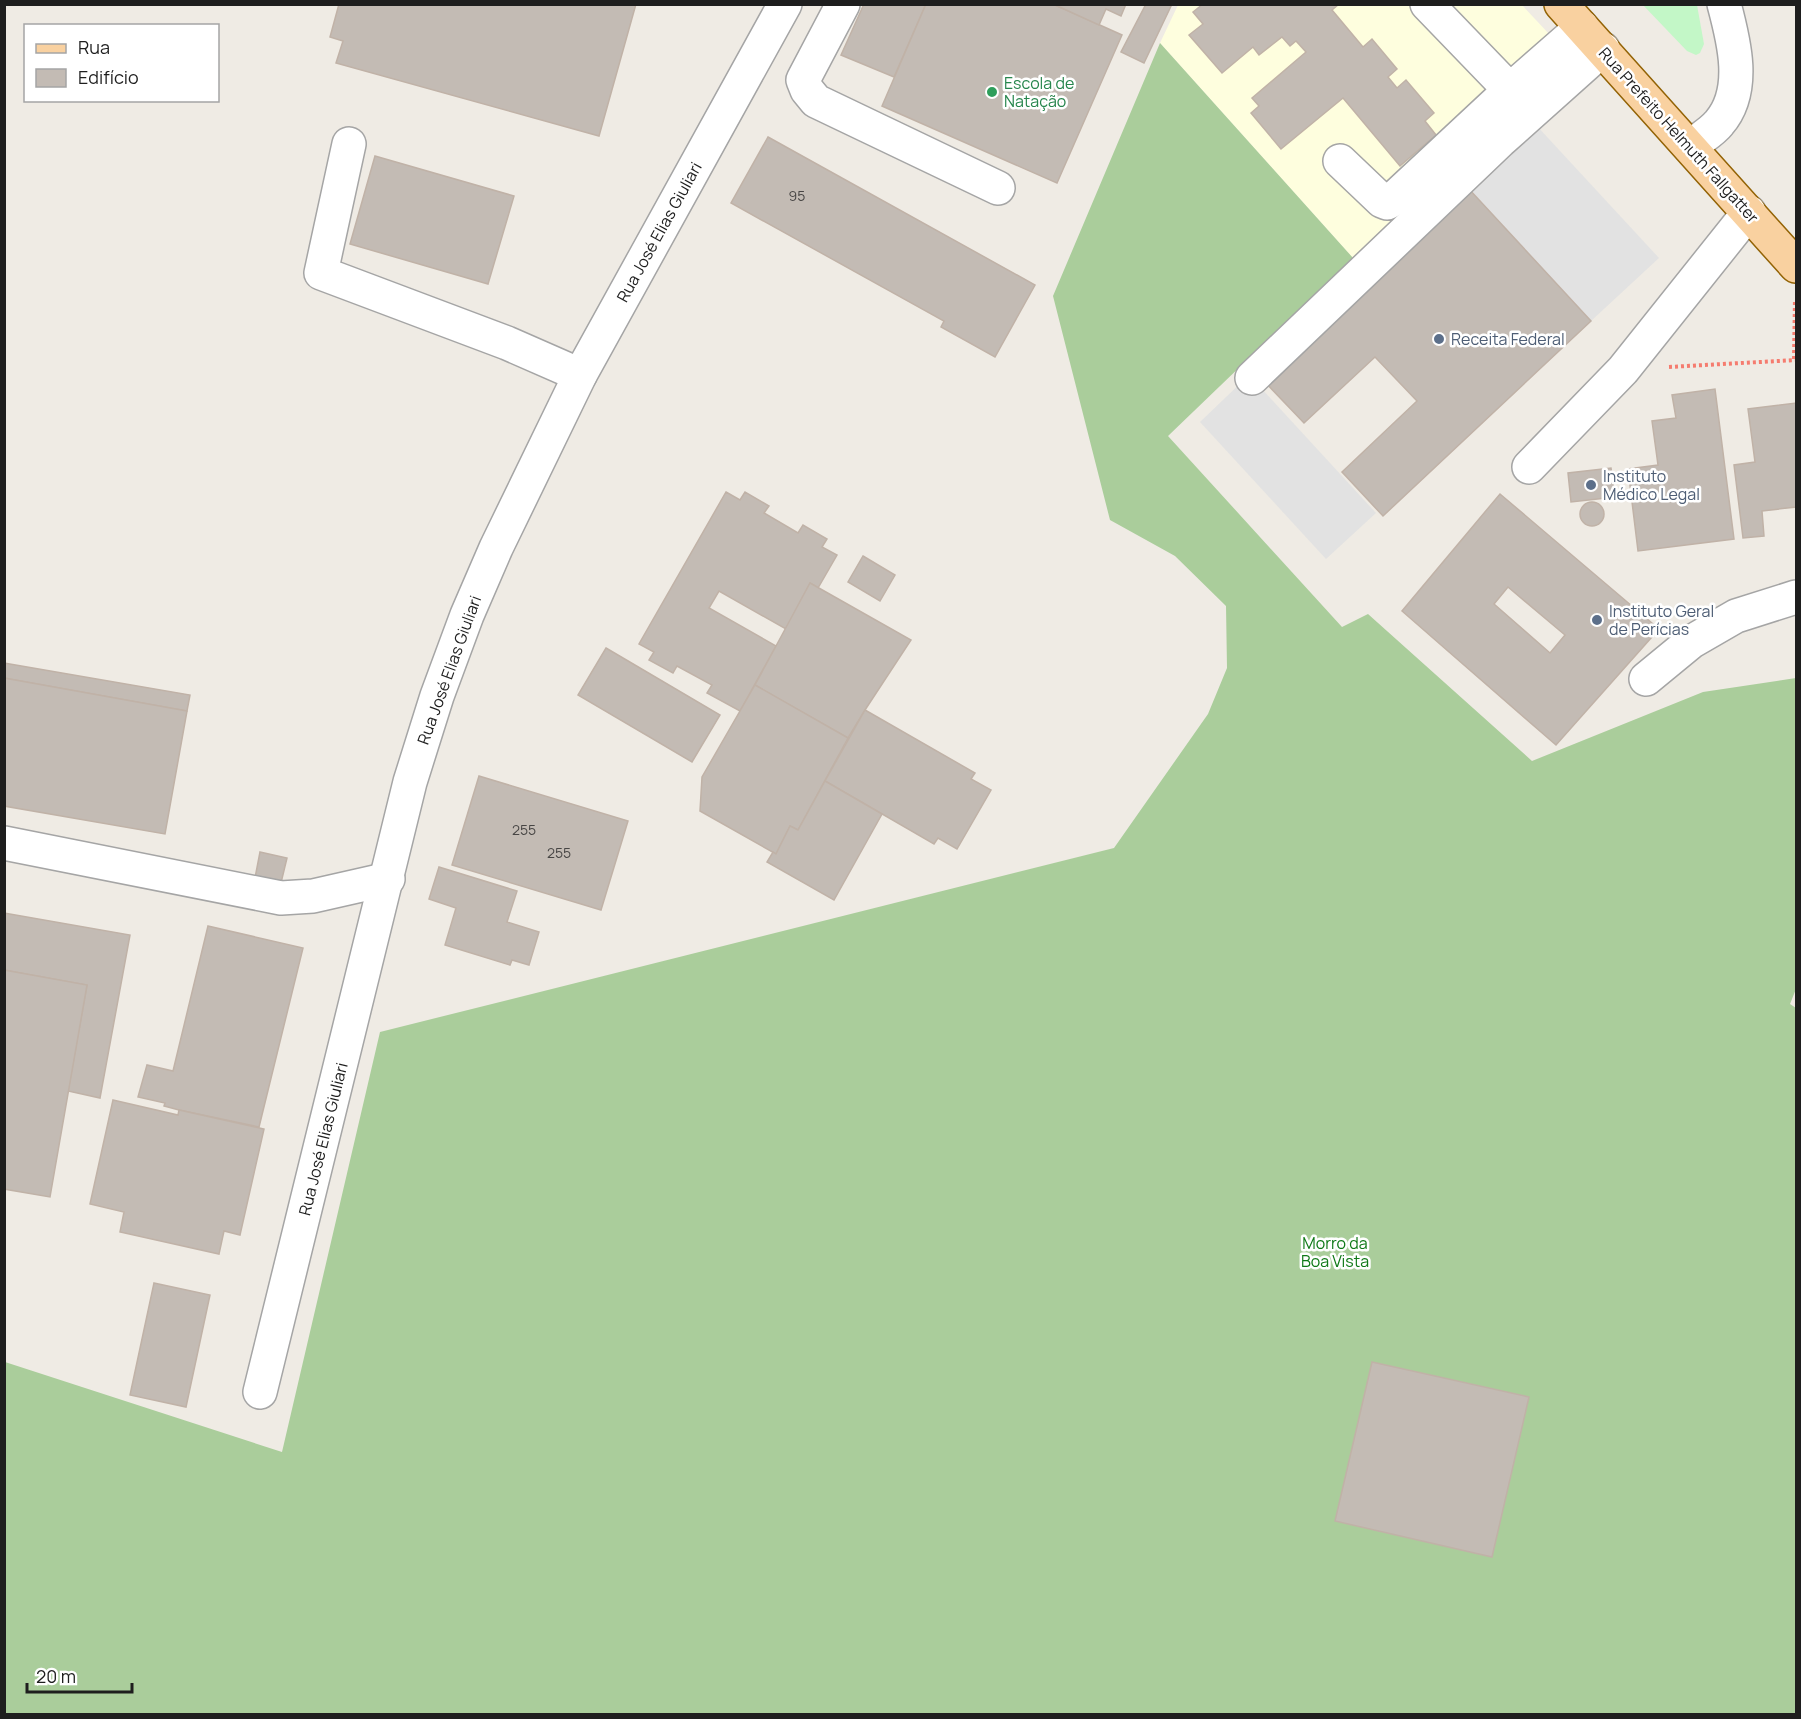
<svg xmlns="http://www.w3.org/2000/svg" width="1801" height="1719" font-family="Manrope,sans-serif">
	<rect width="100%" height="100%" fill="#efebe4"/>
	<polygon fill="#fefede" points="1521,4 1564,50 1353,258 1160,43 1178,5"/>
	<polygon fill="#aacd9b" points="1160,43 1353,258 1168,436 1342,627 1368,614 1532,761 1703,692 1796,678 1796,989 1790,1004 1796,1008 1796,1714 5,1714 5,1362 282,1452 380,1032 1114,848 1208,714 1227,668 1226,606 1175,556 1110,520 1053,296"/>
	<polygon fill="#c3f7c7" points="1643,5 1697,5 1704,44 1700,53 1696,55 1687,51"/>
	<g fill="#e2e2e2">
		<polygon points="1536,125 1659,258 1591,321 1468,188"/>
		<polygon points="1249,375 1376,513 1326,559 1200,422"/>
	</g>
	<g fill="#c3bbb4" stroke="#c0b2a7" stroke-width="1.5" fill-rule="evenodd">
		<polygon points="339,4 636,4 599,136 336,63 343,41 330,37"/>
		<polygon points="864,4 926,4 894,77 841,55"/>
		<polygon points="926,4 1053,4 1122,35 1057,183 882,106"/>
		<polygon points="1053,4 1126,4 1121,16 1106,9 1099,25"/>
		<polygon points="1146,4 1172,4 1144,63 1121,52"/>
		<polygon points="1203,4 1339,4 1332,10 1363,47 1372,39 1397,69 1388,77 1397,88 1406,80 1434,113 1425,121 1436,135 1400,166 1343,98 1281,149 1251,113 1259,106 1252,98 1306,52 1296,41 1290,46 1282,37 1259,55 1253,47 1222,73 1189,35 1203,24 1193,12"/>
		<polygon points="768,137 1035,285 995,357 941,327 944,321 731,203"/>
		<polygon points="375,156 514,196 488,284 350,244"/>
		<polygon points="1468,188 1591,321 1383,516 1342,472 1417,401 1375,357 1304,423 1263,380"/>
		<polygon points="1715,389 1734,539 1638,551 1628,469 1658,465 1652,421 1676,418 1672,395"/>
		<polygon points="1796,403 1796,507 1762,511 1764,536 1743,538 1734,465 1755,462 1748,409"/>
		<polygon points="1611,468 1615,497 1571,502 1568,473"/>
		<polygon points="726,492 740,500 745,492 769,506 764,513 798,533 803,525 827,539 822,547 837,555 818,588 810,583 786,629 719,591 709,608 776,646 740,711 707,693 712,685 677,666 673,673 649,660 654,652 639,644"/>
		<path d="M1500,494L1659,629L1556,745L1402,611ZM1508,587L1565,635L1550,653L1494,604Z"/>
		<circle cx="1592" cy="514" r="12"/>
		<polygon points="863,556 895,575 880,601 848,582"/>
		<polygon points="810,583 911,640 865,710 848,738 755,685"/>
		<polygon points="606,648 720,715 692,762 578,695"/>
		<polygon points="4,663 190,695 187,711 4,678"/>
		<polygon points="4,678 187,711 165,834 4,806"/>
		<polygon points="755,685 848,738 798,830 790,826 776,854 700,811 702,777"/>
		<polygon points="865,710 975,773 971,779 991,790 957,849 938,838 934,844 825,781"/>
		<polygon points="479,776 628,821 601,910 452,865"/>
		<polygon points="825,781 882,814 834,900 767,862 773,852 776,854 790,826 798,830"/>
		<polygon points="260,852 287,858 281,883 255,878"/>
		<polygon points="439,867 517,891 507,922 539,932 529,965 512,960 510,965 445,945 456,908 429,899"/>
		<polygon points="4,913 130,935 100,1098 68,1091 87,985 4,970"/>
		<polygon points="208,926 303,948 259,1127 179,1110 164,1106 165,1103 138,1097 147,1065 173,1071"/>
		<polygon points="4,970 87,985 50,1197 4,1189"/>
		<polygon points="113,1100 178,1115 179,1110 264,1129 240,1235 224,1231 219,1254 120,1232 124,1212 90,1204"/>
		<polygon points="154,1283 210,1295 186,1407 130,1395"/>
		<polygon points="1372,1362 1529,1397 1492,1557 1335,1521"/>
	</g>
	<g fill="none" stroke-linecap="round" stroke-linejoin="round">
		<g stroke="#a5a5a5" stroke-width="36">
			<g id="minor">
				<polyline points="843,4 803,80 807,90 816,101 998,188"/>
				<polyline points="1427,4 1510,90 1582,27"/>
				<polyline points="349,144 321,273 507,343 580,375"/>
				<path d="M1690,147C1699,139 1712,132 1719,123C1747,91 1734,41 1724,4"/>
				<polyline points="1340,161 1382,201 1387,203 1392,200 1510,90"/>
				<polyline points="1252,378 1500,141 1603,49"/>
				<polyline points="1529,467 1623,370 1749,212"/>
				<polyline points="1646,679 1691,642 1736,616 1796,597"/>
				<polyline points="4,843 281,898 313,896 388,879"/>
				<polyline points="260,1392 410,782 437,696 467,615 496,548 580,375 785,4"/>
			</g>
		</g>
		<g stroke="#936305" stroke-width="36">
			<polyline id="major" points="1561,4 1796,266"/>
		</g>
		<g stroke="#f57c6f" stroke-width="4" stroke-dasharray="3 3" stroke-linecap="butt">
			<polyline points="1794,359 1795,299"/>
			<polyline points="1669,367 1796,360"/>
		</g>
		<use href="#minor" stroke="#fff" stroke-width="33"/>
		<use href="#major" stroke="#f9d1a0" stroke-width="33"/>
	</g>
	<circle fill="#2e9e5b" stroke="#fff" stroke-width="2" cx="992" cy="92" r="6"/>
	<g fill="#5c6f8a" stroke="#fff" stroke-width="2">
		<circle cx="1439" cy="339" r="6"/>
		<circle cx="1591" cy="485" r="6"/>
		<circle cx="1597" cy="620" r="6"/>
	</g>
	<g text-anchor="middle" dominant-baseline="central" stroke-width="5" stroke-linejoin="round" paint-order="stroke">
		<g font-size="14" fill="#474544">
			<text x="797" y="195">95</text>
			<text x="524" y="829">255</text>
			<text x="559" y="852">255</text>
		</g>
		<g font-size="16" fill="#27864d" stroke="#fff" text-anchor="start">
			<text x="1004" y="83">Escola de<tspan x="1004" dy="18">Natação</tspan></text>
		</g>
		<g font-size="16" fill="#1e1e1e" stroke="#fff">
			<text transform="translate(1679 135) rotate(48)">Rua Prefeito Helmuth Fallgatter</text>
			<text transform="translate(659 232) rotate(-61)">Rua José Elias Giuliari</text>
			<text transform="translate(449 670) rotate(-70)">Rua José Elias Giuliari</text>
			<text transform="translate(323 1139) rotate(-76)">Rua José Elias Giuliari</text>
		</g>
		<g font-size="16" fill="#4e5e75" stroke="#fff" text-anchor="start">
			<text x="1451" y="339">Receita Federal</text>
			<text x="1603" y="476">Instituto<tspan x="1603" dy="18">Médico Legal</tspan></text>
			<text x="1609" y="611">Instituto Geral<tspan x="1609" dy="18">de Perícias</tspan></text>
		</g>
		<g font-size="16" fill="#0f7917" stroke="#fff">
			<text x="1335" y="1243">Morro da<tspan x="1335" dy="18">Boa Vista</tspan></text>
		</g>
	</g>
	<rect width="1801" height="1719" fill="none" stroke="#1e1e1e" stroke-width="12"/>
	<rect x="24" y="24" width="195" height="78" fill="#ffffff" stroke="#a5a5a5" stroke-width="1.5"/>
	<rect x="36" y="44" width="30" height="9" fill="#f9d1a0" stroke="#a5a5a5" stroke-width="1.5"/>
	<text x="78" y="54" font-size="18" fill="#1e1e1e">Rua</text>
	<rect x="36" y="69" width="30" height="18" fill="#c3bbb4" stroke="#a5a5a5" stroke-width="1.5"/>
	<text x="78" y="84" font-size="18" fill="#1e1e1e">Edifício</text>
	<path d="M27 1683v9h105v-9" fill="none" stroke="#1e1e1e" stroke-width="3"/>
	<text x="36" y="1683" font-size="18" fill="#1e1e1e" stroke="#ffffff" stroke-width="4.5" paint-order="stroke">20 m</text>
</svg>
